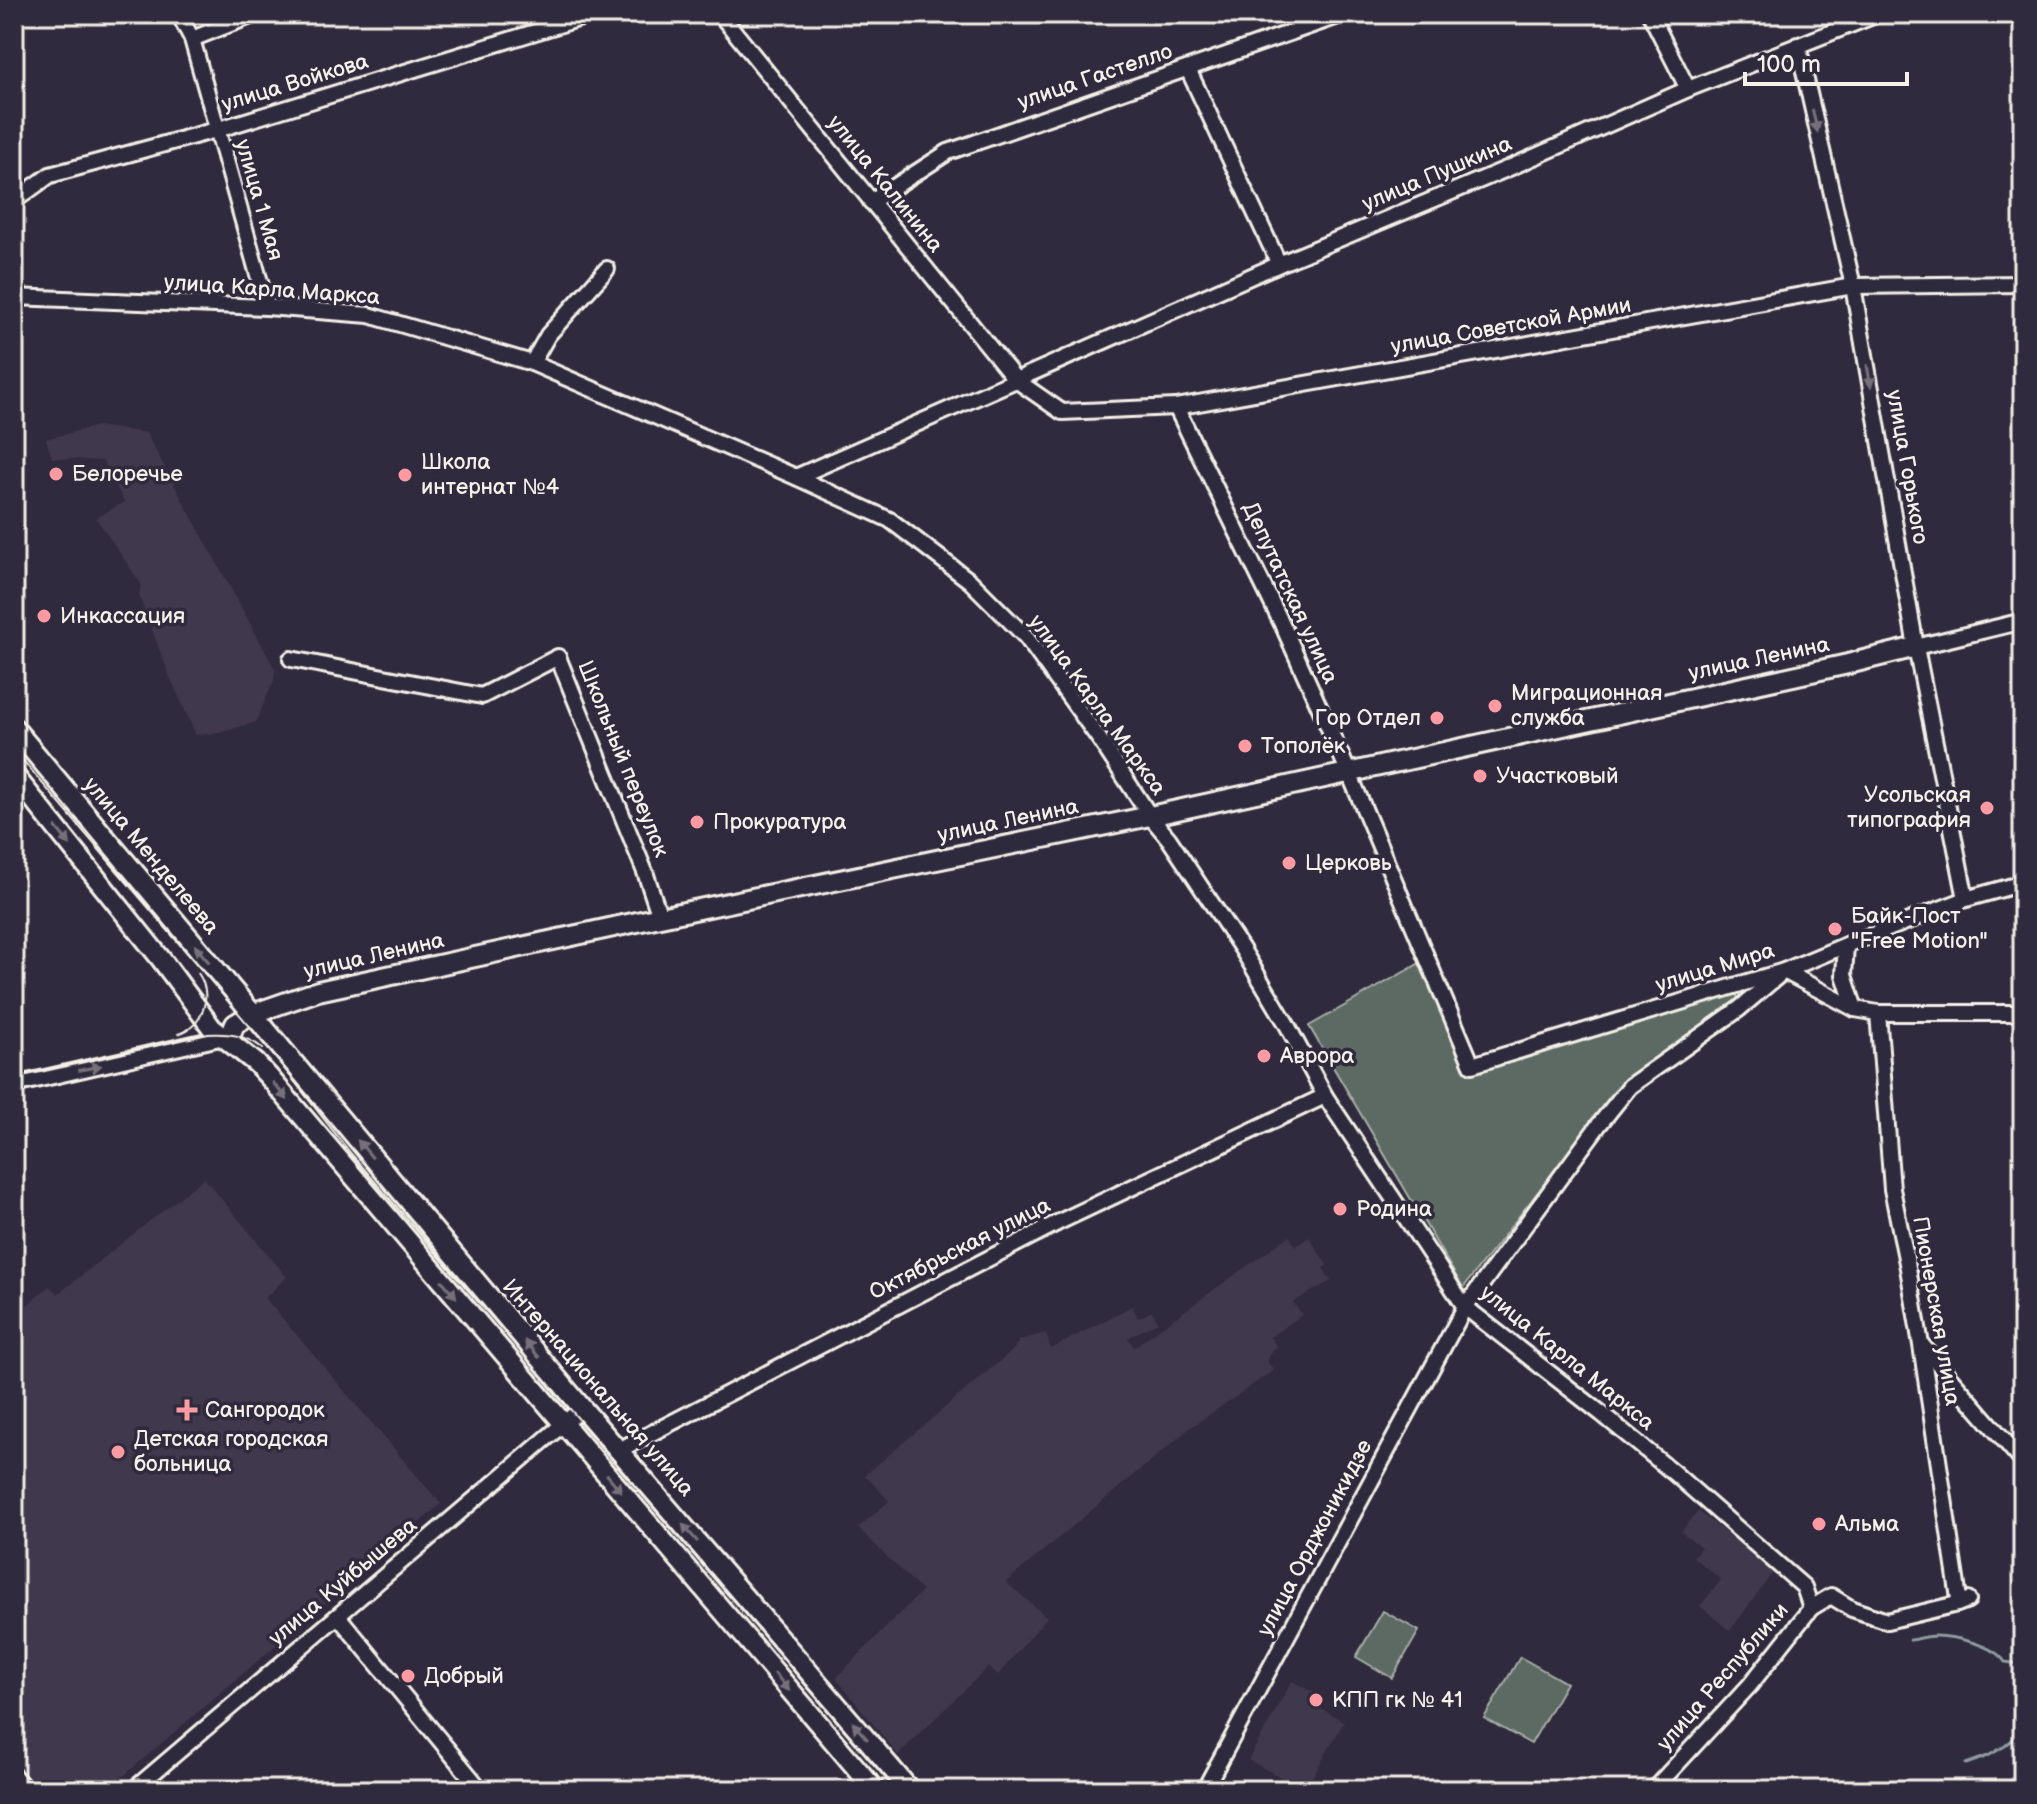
<svg xmlns="http://www.w3.org/2000/svg" width="2037" height="1804" font-family="'Balsamiq Sans',sans-serif">
	<rect width="100%" height="100%" fill="#2f2a3d"/>
	<filter id="ink" filterUnits="userSpaceOnUse"><feTurbulence type="fractalNoise" baseFrequency=".0125" numOctaves="2"/><feDisplacementMap in="SourceGraphic" scale="16" xChannelSelector="R" yChannelSelector="G"/><feConvolveMatrix kernelMatrix="1 2 1 2 8 2 1 2 1" color-interpolation-filters="sRGB"/></filter>
	<g filter="url(#ink)">
		<g fill="#41394e">
			<polygon points="98,426 146,433 275,669 274,680 256,722 219,733 196,735 170,677 139,596 141,584 96,518 124,502 103,461 52,458 46,439"/>
			<polygon points="204,1178 287,1277 265,1298 441,1504 107,1790 40,1790 14,1760 14,1313 16,1315 49,1286 58,1294"/>
			<polygon points="1289,1236 1296,1246 1309,1237 1327,1265 1323,1268 1331,1281 1293,1302 1302,1315 1270,1337 1277,1347 1269,1353 1267,1362 1274,1370 1190,1428 1006,1582 1047,1617 998,1675 988,1667 898,1755 836,1678 922,1591 858,1528 889,1501 865,1475 1012,1351 1020,1340 1046,1333 1051,1349 1132,1306 1138,1318 1152,1311 1158,1322 1128,1338 1134,1347"/>
			<polygon points="1698,1511 1774,1571 1730,1631 1700,1606 1721,1580 1693,1557 1701,1547 1681,1532"/>
			<polygon points="1292,1681 1325,1699 1320,1708 1344,1722 1305,1790 1248,1760"/>
		</g>
		<g fill="#5b6b63" stroke="#a8aea6" stroke-width="2">
			<polygon points="1420,963 1469,1073 1734,989 1740,1003 1623,1083 1463,1288 1309,1026"/>
			<polygon points="1383,1611 1419,1631 1392,1678 1356,1657"/>
			<polygon points="1520,1657 1566,1683 1531,1744 1484,1718"/>
		</g>
		<g fill="none" stroke-linecap="round" stroke-linejoin="round">
			<g stroke="#8e9ca2" stroke-width="3">
				<path d="M1910,1640C1918,1639 1927,1636 1935,1636C1955,1636 1994,1645 2005,1662L2019,1664L2023,1662"/>
				<polyline points="1966,1764 1988,1756 2005,1746 2023,1731"/>
			</g>
			<g stroke="#f4f1e8" stroke-width="20">
				<g id="minor">
					<polyline points="179,14 192,39 267,307"/>
					<polyline points="720,14 1016,380 1062,412 1176,407 1853,286 2023,284"/>
					<polyline points="1650,14 1688,89"/>
					<polyline points="192,39 256,14"/>
					<polyline points="1798,45 1853,286 1916,647 1966,899"/>
					<polyline points="1188,69 1279,264 1272,267"/>
					<polyline points="14,201 50,175 216,130 594,14"/>
					<polyline points="871,202 948,152 1344,14"/>
					<polyline points="14,297 267,307 369,315 532,363 796,477 890,520 970,581 1026,637 1100,740 1150,816 1169,839 1242,949 1286,1023 1325,1096 1465,1307 1602,1414 1674,1473 1804,1587 1811,1608 1750,1685 1653,1790"/>
					<polyline points="532,363 548,335 607,269"/>
					<polyline points="1176,407 1283,626 1349,773 1472,1065 1784,971 1846,945 1966,899 2023,883"/>
					<polyline points="796,477 1279,264 1509,168 1688,89 1878,14"/>
					<polyline points="1916,647 2023,621"/>
					<polyline points="291,659 482,696 558,657 645,872 660,917"/>
					<polyline points="1846,945 1844,975 1855,1009"/>
					<polyline points="1878,1013 1892,1189 1908,1268 1921,1345 1959,1599 1957,1604 1968,1600"/>
					<polyline points="14,1085 224,1037"/>
					<polyline points="1922,1345 2023,1462"/>
					<polyline points="619,1450 1057,1223 1325,1096"/>
					<polyline points="1811,1608 1831,1596 1852,1609 1887,1621 1957,1604"/>
					<polyline points="338,1616 481,1790"/>
					<polyline points="14,1776 26,1790"/>
					<polyline points="133,1790 582,1408"/>
					<polyline points="1204,1790 1465,1307 1598,1126 1630,1086 1739,1009 1784,971 1855,1009 1878,1013 2023,1013"/>
				</g>
			</g>
			<g stroke="#f4f1e8" stroke-width="24">
				<g id="major">
					<polyline points="14,728 582,1408 910,1790"/>
					<polyline points="14,775 161,959 212,1028 256,1063 269,1077 875,1790"/>
					<polyline points="224,1037 231,1034 235,1024 252,1014 318,991 660,917 1150,816 1848,664 1916,647"/>
				</g>
			</g>
			<use href="#minor" stroke="#2f2a3d" stroke-width="14"/>
			<use href="#major" stroke="#2f2a3d" stroke-width="18"/>
			<g stroke="#f4f1e8" stroke-width="2">
				<polyline points="14,750 269,1049 352,1155 897,1790"/>
				<path d="M178,1034C204,1026 213,995 198,973"/>
				<path d="M14,1078L208,1034C229,1033 247,1035 263,1049"/>
			</g>
		</g>
		<defs><path id="oneway-solid" d="M-6-.8H1V-3.2L6.5 0L1 3.2V.8H-6Z" transform="scale(2)"/></defs>
		<g fill="#747079">
			<use href="#oneway-solid" transform="translate(1815 121) rotate(77)"/>
			<use href="#oneway-solid" transform="translate(1869 376) rotate(80)"/>
			<use href="#oneway-solid" transform="translate(63 836) rotate(51)"/>
			<use href="#oneway-solid" transform="translate(202 954) rotate(-130)"/>
			<use href="#oneway-solid" transform="translate(90 1068) rotate(-12)"/>
			<use href="#oneway-solid" transform="translate(280 1091) rotate(50)"/>
			<use href="#oneway-solid" transform="translate(365 1149) rotate(-130)"/>
			<use href="#oneway-solid" transform="translate(449 1289) rotate(50)"/>
			<use href="#oneway-solid" transform="translate(532 1349) rotate(-130)"/>
			<use href="#oneway-solid" transform="translate(614 1483) rotate(50)"/>
			<use href="#oneway-solid" transform="translate(690 1533) rotate(-131)"/>
			<use href="#oneway-solid" transform="translate(782 1682) rotate(50)"/>
			<use href="#oneway-solid" transform="translate(860 1731) rotate(-131)"/>
		</g>
	</g>
	<g fill="#ff9aa2" stroke="#2f2a3d" stroke-width="3">
		<circle cx="56" cy="474" r="8"/>
		<circle cx="405" cy="475" r="8"/>
		<circle cx="44" cy="616" r="8"/>
		<circle cx="1495" cy="706" r="8"/>
		<circle cx="1437" cy="718" r="8"/>
		<circle cx="1245" cy="746" r="8"/>
		<circle cx="1480" cy="776" r="8"/>
		<circle cx="1987" cy="808" r="8"/>
		<circle cx="697" cy="822" r="8"/>
		<circle cx="1289" cy="863" r="8"/>
		<circle cx="1835" cy="929" r="8"/>
		<circle cx="1264" cy="1056" r="8"/>
		<circle cx="1340" cy="1209" r="8"/>
		<path d="M183 1398h8v8h8v8h-8v8h-8v-8h-8v-8h8z"/>
		<circle cx="118" cy="1452" r="8"/>
		<circle cx="1819" cy="1524" r="8"/>
		<circle cx="408" cy="1676" r="8"/>
		<circle cx="1316" cy="1700" r="8"/>
	</g>
	<g text-anchor="middle" dominant-baseline="central" stroke-width="7" stroke-linejoin="round" paint-order="stroke">
		<g font-size="22" fill="#f4f1e8" stroke="#2f2a3d">
			<text transform="translate(1095 77) rotate(-19)">улица Гастелло</text>
			<text transform="translate(295 83) rotate(-17)">улица Войкова</text>
			<text transform="translate(1437 174) rotate(-23)">улица Пушкина</text>
			<text transform="translate(885 184) rotate(51)">улица Калинина</text>
			<text transform="translate(259 200) rotate(74)">улица 1 Мая</text>
			<text transform="translate(272 290) rotate(4)">улица Карла Маркса</text>
			<text transform="translate(1511 326) rotate(-10)">улица Советской Армии</text>
			<text transform="translate(1907 467) rotate(80)">улица Горького</text>
			<text transform="translate(1290 593) rotate(65)">Депутатская улица</text>
			<text transform="translate(1759 659) rotate(-12)">улица Ленина</text>
			<text transform="translate(1097 705) rotate(54)">улица Карла Маркса</text>
			<text transform="translate(623 759) rotate(68)">Школьный переулок</text>
			<text transform="translate(1008 821) rotate(-12)">улица Ленина</text>
			<text transform="translate(151 856) rotate(50)">улица Менделеева</text>
			<text transform="translate(374 956) rotate(-13)">улица Ленина</text>
			<text transform="translate(1715 968) rotate(-17)">улица Мира</text>
			<text transform="translate(960 1249) rotate(-27)">Октябрьская улица</text>
			<text transform="translate(1936 1311) rotate(80)">Пионерская улица</text>
			<text transform="translate(1567 1358) rotate(39)">улица Карла Маркса</text>
			<text transform="translate(598 1388) rotate(49)">Интернациональная улица</text>
			<text transform="translate(1315 1538) rotate(-62)">улица Орджоникидзе</text>
			<text transform="translate(343 1582) rotate(-40)">улица Куйбышева</text>
			<text transform="translate(1723 1677) rotate(-49)">улица Республики</text>
		</g>
		<g font-size="22" fill="#f4f1e8" stroke="#2f2a3d" text-anchor="start">
			<text x="421" y="462">Школа<tspan x="421" dy="25">интернат №4</tspan></text>
			<text x="72" y="474">Белоречье</text>
			<text x="60" y="616">Инкассация</text>
			<text x="1511" y="693">Миграционная<tspan x="1511" dy="25">служба</tspan></text>
			<text x="1421" y="718" text-anchor="end">Гор Отдел</text>
			<text x="1261" y="746">Тополёк</text>
			<text x="1496" y="776">Участковый</text>
			<text x="1971" y="795" text-anchor="end">Усольская<tspan x="1971" dy="25">типография</tspan></text>
			<text x="713" y="822">Прокуратура</text>
			<text x="1305" y="863">Церковь</text>
			<text x="1851" y="916">Байк-Пост<tspan x="1851" dy="25">"Free Motion"</tspan></text>
			<text x="1280" y="1056">Аврора</text>
			<text x="1356" y="1209">Родина</text>
			<text x="205" y="1410">Сангородок</text>
			<text x="134" y="1439">Детская городская<tspan x="134" dy="25">больница</tspan></text>
			<text x="1835" y="1524">Альма</text>
			<text x="424" y="1676">Добрый</text>
			<text x="1332" y="1700">КПП гк № 41</text>
		</g>
	</g>
	<rect width="2037" height="1804" fill="none" stroke="#2f2a3d" stroke-width="48"/>
	<rect x="24" y="24" width="1989" height="1756" fill="none" stroke="#f4f1e8" stroke-width="3" filter="url(#ink)"/>
	<path d="M1745 72v12h162v-12" fill="none" stroke="#f4f1e8" stroke-width="4"/>
	<text x="1757" y="72" font-size="24" fill="#f4f1e8" stroke="#2f2a3d" stroke-width="6" paint-order="stroke">100 m</text>
</svg>
